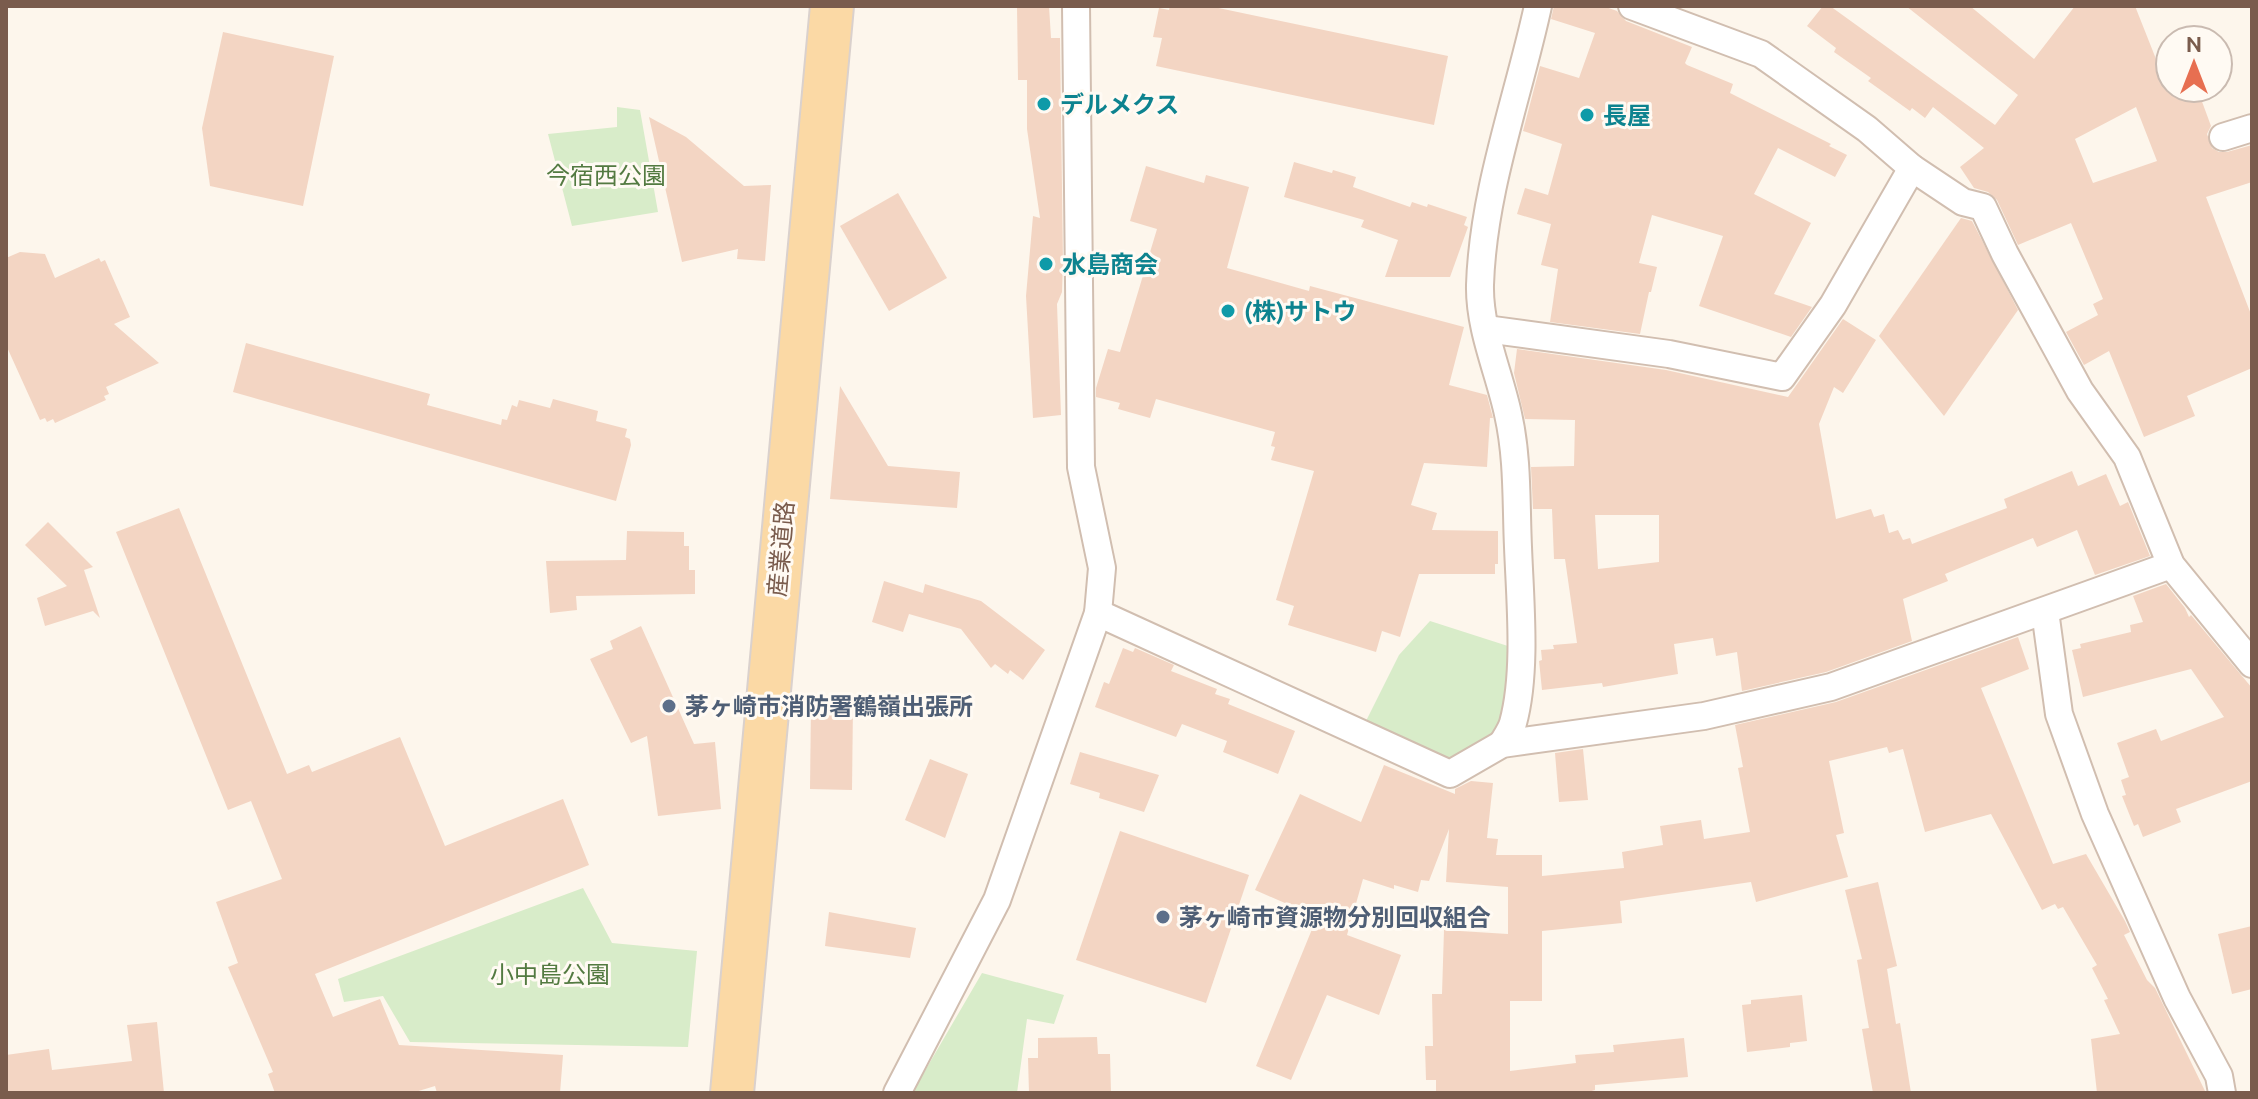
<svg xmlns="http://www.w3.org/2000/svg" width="2258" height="1099" font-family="Ubuntu,'Noto Sans JP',sans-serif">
	<rect width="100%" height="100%" fill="#fdf6ec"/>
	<g fill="#d8ecc9">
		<polygon points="617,107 640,110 658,212 572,226 548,134 617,127"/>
		<polygon points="1430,621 1511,647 1502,744 1450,774 1360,733 1399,655"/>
		<polygon points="583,888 612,943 697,951 688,1047 410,1042 383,996 344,1002 338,979"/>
		<polygon points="982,973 1064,995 1054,1024 1027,1019 1017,1093 912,1093"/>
	</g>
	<g fill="#f3d5c3" fill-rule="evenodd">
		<polygon points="1017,6 1049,6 1051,38 1060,38 1063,262 1062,292 1057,304 1061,415 1033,418 1026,296 1033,216 1040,218 1027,129 1027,80 1018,80"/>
		<polygon points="1170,6 1209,6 1448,56 1434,125 1156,66 1162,38 1153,37 1159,8 1169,10"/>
		<polygon points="1554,6 1603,6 1617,11 1626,21 1692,47 1685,63 1687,65 1733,84 1730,93 1831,144 1829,146 1847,155 1835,177 1778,148 1754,194 1811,223 1774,294 1812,307 1791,337 1699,306 1723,236 1652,215 1639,263 1657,267 1651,292 1649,292 1640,334 1550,322 1558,269 1541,265 1551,224 1517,214 1525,188 1548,195 1562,144 1523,131 1540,66 1579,78 1595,33 1551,19"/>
		<path d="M1823,6H1830L1995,125L2018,95L1906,6H1970L2034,59L2075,6H2135L2156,59L2170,54V88H2197L2211,126L2207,134L2212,148L2219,152H2227L2252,145V182L2206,197L2252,317V368L2187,396L2195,416L2144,437L2109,351L2084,365L2066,332L2098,315L2093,304L2103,299L2071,223L2018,245L1997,200L1988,192L1974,188L1960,167L1984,148L1933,107L1925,118L1912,108L1910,111L1868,81L1871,78L1834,52L1836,48L1807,26ZM2136,107L2157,161L2093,183L2075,139Z"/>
		<polygon points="223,32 334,56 303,206 210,186 202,128"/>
		<polygon points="649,117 686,137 744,186 771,185 765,261 737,259 738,249 682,262"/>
		<polygon points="1294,162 1332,173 1333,170 1356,177 1353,187 1410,207 1412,202 1427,207 1428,204 1467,217 1464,225 1468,227 1450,277 1385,277 1398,240 1361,227 1364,220 1284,197"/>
		<polygon points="1146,166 1204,183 1206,175 1249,187 1227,268 1309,291 1310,286 1464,327 1449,385 1487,395 1493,418 1490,418 1487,467 1424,463 1411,505 1437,513 1432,530 1498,531 1498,564 1495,564 1495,574 1419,574 1400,637 1382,631 1376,652 1288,625 1294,606 1276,600 1314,471 1271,460 1275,447 1271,446 1275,432 1156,399 1150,418 1118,409 1120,403 1096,397 1096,388 1108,349 1120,352 1157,229 1130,221"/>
		<polygon points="898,193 947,278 889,311 840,226"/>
		<polygon points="1961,218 1972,221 2018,310 1944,416 1879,336"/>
		<polygon points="20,252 45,254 55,278 99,258 101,262 105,260 130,317 114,324 159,363 106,387 109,394 104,396 106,400 55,423 53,419 47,422 45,418 40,420 6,345 6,258"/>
		<path d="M1843,319L1876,340L1843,393L1834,387L1819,424L1836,519L1871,509L1874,517L1884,514L1889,533L1898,530L1903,540L1910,538L1912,544L2007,508L2004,499L2072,471L2078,486L2106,474L2120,506L2128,502L2150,556L2095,575L2077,530L2037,547L2033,538L1945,574L1948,581L1903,599L1912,641L1826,672L1742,691L1737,652L1716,656L1713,638L1674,644L1678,674L1603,687L1602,683L1542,690L1539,661L1542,660L1541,650L1554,649L1553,645L1577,643L1565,559H1554L1552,509H1533L1531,467L1574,466L1575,420L1525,419L1514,373L1517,349L1666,370L1788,397ZM1595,515H1659V562L1598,569Z"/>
		<polygon points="246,343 430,394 427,405 501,425 502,419 507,420 512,405 517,407 519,400 550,408 553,399 598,411 596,421 627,429 625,437 630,439 631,445 616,501 233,392"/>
		<polygon points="840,386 888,466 960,472 957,508 830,499"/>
		<polygon points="179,508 287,774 309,765 312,772 400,737 445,846 563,799 589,865 315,974 333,1017 380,999 399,1045 563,1055 560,1093 437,1093 435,1086 412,1093 275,1093 268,1074 273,1072 228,967 238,963 216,902 282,879 251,801 228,810 116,532"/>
		<polygon points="48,522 93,567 84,570 100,618 93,611 45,626 37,598 67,586 25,545"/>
		<polygon points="627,531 684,532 684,546 689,546 689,570 695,570 695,594 576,596 577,610 550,613 546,561 626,560"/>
		<polygon points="884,581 923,593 925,584 981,601 1045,650 1023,680 1010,670 1008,674 995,664 991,668 961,629 909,614 903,632 872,622"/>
		<polygon points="2166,584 2185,608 2189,617 2191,615 2252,688 2252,781 2176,809 2181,822 2143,837 2138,824 2134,826 2122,796 2126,795 2121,780 2129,777 2117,743 2156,729 2161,741 2224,717 2191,669 2083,697 2072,650 2081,648 2080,644 2131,632 2130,625 2143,622 2133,596"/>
		<polygon points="641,626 694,744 715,742 721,809 658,816 647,736 631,743 590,659 613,649 610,641"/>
		<polygon points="2018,637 2029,669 1981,688 2053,864 2086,854 2125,921 2130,932 2124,935 2147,980 2155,988 2206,1093 2097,1093 2091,1039 2120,1034 2104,1000 2108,999 2092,968 2097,965 2063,907 2058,909 2055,904 2042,910 1991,814 1925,832 1903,749 1889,753 1887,747 1829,761 1844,833 1836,835 1848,877 1756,902 1751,882 1620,901 1622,923 1542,931 1542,1001 1510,1001 1510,1071 1576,1063 1575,1055 1614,1052 1613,1045 1684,1038 1688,1077 1595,1085 1595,1090 1585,1093 1436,1093 1436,1080 1426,1080 1425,1046 1433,1046 1432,994 1442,994 1444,930 1508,934 1508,887 1446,882 1449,829 1429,881 1421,880 1418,892 1394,885 1394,889 1363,879 1347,935 1401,955 1379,1015 1327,995 1291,1080 1256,1066 1317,917 1255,890 1300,794 1361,822 1384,765 1455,794 1455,789 1471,781 1493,783 1487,838 1498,839 1496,855 1542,855 1542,876 1624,868 1622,852 1663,845 1660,826 1701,820 1704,839 1750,832 1738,768 1743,767 1735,725 1836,702"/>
		<polygon points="1123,648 1133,652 1135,648 1174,665 1171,671 1217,689 1215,694 1230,699 1228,704 1295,731 1278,774 1223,752 1227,741 1182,724 1176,737 1095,707 1104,682 1109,684"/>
		<polygon points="811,704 853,705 852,790 810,789"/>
		<polygon points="1583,749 1588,800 1559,802 1555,753"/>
		<polygon points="1080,752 1159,775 1144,812 1099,798 1100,793 1070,784"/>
		<polygon points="930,759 968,774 945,838 905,820"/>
		<polygon points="1120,831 1249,875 1206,1003 1076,960"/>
		<polygon points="1878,882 1897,966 1887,969 1896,1024 1900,1023 1911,1093 1873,1093 1862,1029 1869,1028 1857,960 1862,959 1845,890"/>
		<polygon points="829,912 916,928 910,958 825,946"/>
		<polygon points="2252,926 2252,989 2232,994 2218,934"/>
		<polygon points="1802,995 1807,1041 1790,1043 1790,1047 1747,1052 1742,1005 1751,1004 1751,1000"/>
		<polygon points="157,1022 164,1093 6,1093 6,1055 49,1049 52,1070 132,1061 127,1025"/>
		<polygon points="1097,1037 1098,1054 1110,1054 1111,1093 1029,1093 1028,1058 1038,1058 1038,1038"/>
	</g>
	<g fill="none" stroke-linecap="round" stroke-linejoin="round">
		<g stroke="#d1beb0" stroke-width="30">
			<g id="minor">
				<polyline points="1632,6 1761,54 1867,129 1912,168 1963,202 1983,207 2005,254 2080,391 2127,457 2171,565 2252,664"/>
				<polyline points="2223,137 2252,128"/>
				<polyline points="1486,329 1669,354 1782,377 1833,305 1912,168"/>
				<polyline points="2045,611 2059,714 2095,814 2177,998 2219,1076 2222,1093"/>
				<polyline points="1098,613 1450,774 1502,744 1704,716 1831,687 2171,565"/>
				<path d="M1502,744C1506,737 1511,730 1513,723C1527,672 1520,600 1518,547C1516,503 1518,458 1508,414C1499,372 1479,329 1480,285C1483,190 1518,98 1538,6"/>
				<polyline points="897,1093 997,900 1098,613 1102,568 1081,467 1076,6"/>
			</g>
		</g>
		<g stroke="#dad1cd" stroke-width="46">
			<polyline id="primary" points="732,1093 832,6"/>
		</g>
		<use href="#minor" stroke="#fff" stroke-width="26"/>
		<use href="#primary" stroke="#fbd9a5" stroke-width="42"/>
	</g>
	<g fill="#0f9aa8" stroke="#fffaf3" stroke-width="3">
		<circle cx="1044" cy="104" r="8"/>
		<circle cx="1587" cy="115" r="8"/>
		<circle cx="1046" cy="264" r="8"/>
		<circle cx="1228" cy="311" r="8"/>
	</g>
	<g fill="#5c6f8a" stroke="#fffaf3" stroke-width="3">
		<circle cx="669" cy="706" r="8"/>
		<circle cx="1163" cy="917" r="8"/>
	</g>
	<g text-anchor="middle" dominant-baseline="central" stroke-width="6" stroke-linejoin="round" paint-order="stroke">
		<g font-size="24" font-weight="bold" fill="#0d838f" stroke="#fffaf3" text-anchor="start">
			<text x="1060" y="104">デルメクス</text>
			<text x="1603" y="115">長屋</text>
			<text x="1062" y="264">水島商会</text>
			<text x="1244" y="311">(株)サトウ</text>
		</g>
		<g font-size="24" fill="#537a41" stroke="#fffaf3">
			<text x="606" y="175">今宿西公園</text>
			<text x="550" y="974">小中島公園</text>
		</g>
		<g font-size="24" fill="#7a5c4d" stroke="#fffaf3">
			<text transform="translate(781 549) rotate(-85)">産業道路</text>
		</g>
		<g font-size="24" font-weight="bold" fill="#4e5e75" stroke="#fffaf3" text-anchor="start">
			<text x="685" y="706">茅ヶ崎市消防署鶴嶺出張所</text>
			<text x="1179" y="917">茅ヶ崎市資源物分別回収組合</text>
		</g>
	</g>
	<rect width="2258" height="1099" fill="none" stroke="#7a5c4d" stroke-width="16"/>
	<g transform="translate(2194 64)"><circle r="38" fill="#fffaf3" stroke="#cabbb1" stroke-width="2"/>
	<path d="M0-6L14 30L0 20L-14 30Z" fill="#e76f51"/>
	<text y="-12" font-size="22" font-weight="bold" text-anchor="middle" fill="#7a5c4d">N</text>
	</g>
</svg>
